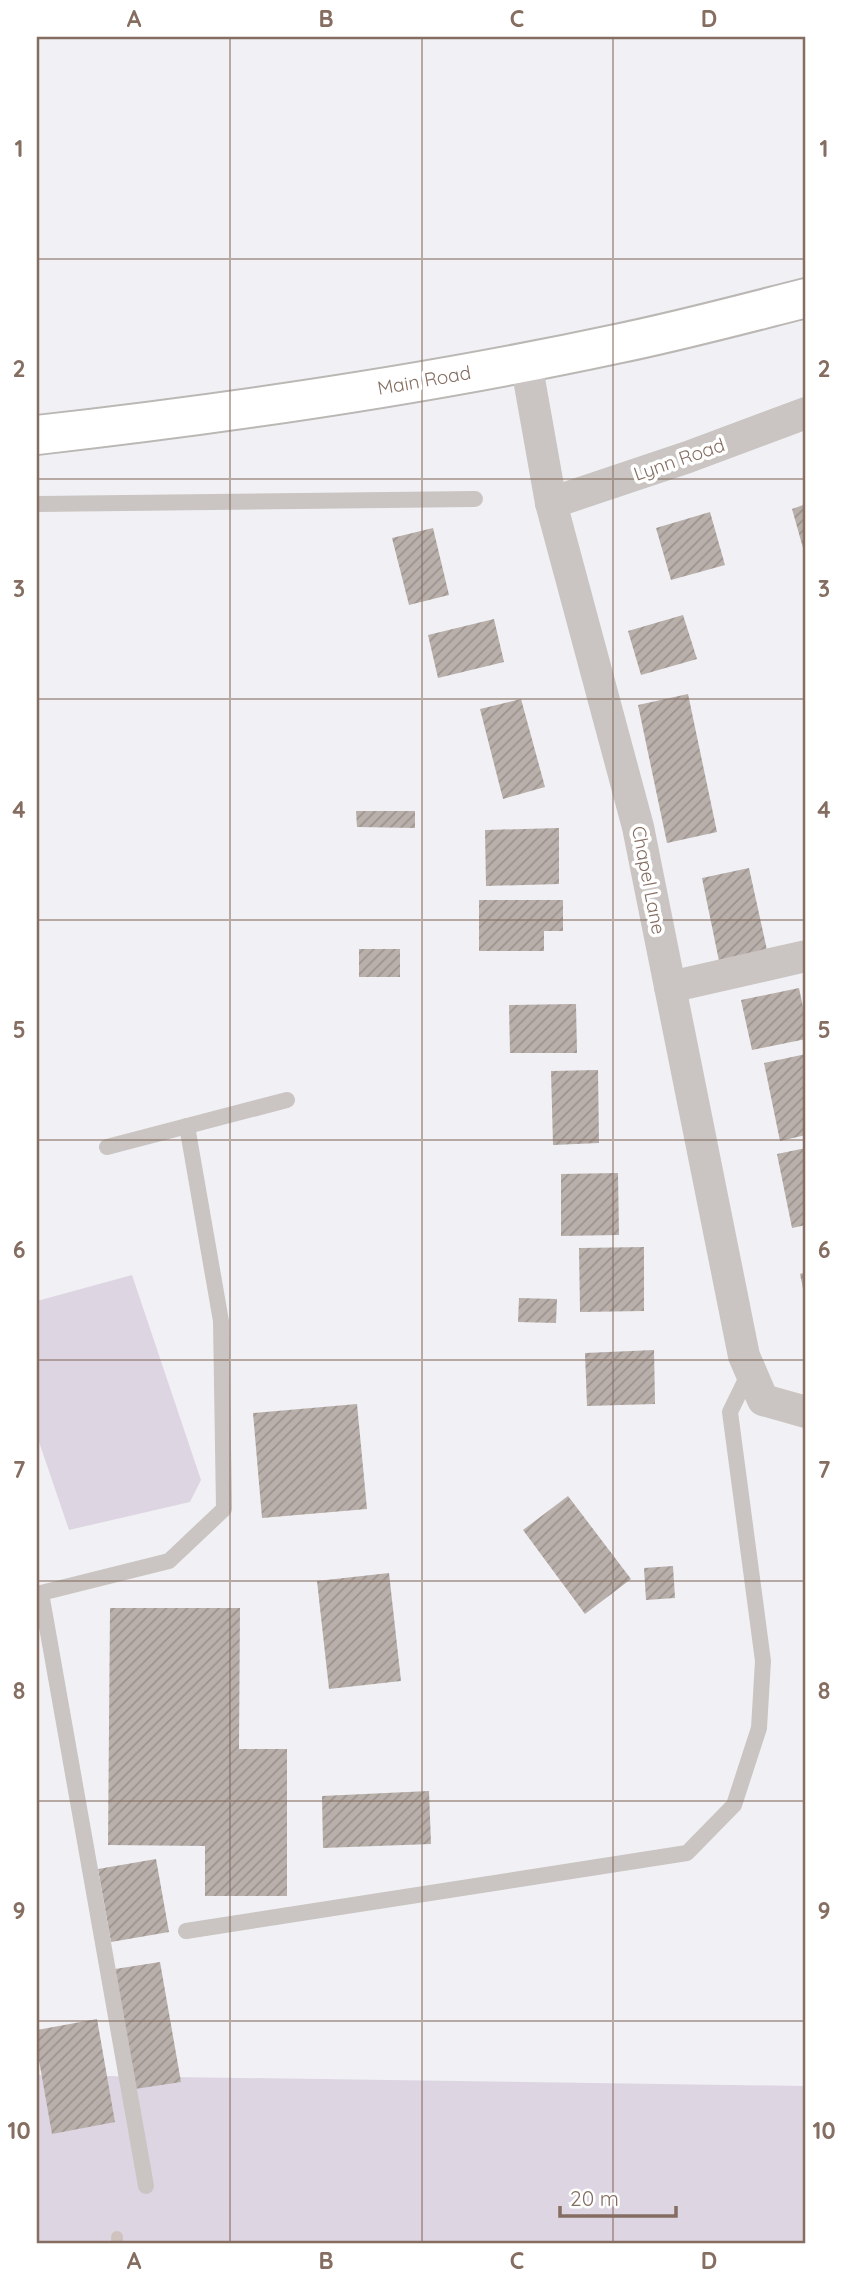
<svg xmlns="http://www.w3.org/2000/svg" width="843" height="2280" font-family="Quicksand,sans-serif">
	<defs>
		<pattern id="building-hatch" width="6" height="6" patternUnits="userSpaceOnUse" patternTransform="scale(1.75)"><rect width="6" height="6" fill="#b9afab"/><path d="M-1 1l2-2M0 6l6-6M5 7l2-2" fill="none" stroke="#9c938f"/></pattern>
	</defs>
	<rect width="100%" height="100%" fill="#f1f1f5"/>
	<g fill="#ddd6e2">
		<polygon points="132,1275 201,1480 190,1502 69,1530 37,1436 37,1301"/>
		<polygon points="37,2075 806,2086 806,2243 37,2243"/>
	</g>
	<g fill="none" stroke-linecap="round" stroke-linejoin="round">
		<polyline stroke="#d0c2be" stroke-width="12" points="117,2243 117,2237"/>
	</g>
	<g fill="url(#building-hatch)">
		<polygon points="806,504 806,547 803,548 792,509"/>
		<polygon points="710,512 725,565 671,580 656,528"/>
		<polygon points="433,528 449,595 409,605 392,538"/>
		<polygon points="683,615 697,659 641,675 628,631"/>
		<polygon points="494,619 504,662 438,678 428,635"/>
		<polygon points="688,694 717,832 667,843 638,705"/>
		<polygon points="521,699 545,787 503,799 480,709"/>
		<polygon points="356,811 415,811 415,828 357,827"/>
		<polygon points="559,828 559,884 486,886 485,830"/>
		<polygon points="749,868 767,950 719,961 702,878"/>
		<polygon points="479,900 563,900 563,931 544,931 544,951 479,951"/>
		<rect x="359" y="949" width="41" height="28"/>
		<polygon points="799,988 806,1021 806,1039 752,1050 741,1000"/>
		<polygon points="576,1004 577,1053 510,1053 509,1005"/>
		<polygon points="806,1054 806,1135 780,1141 764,1063"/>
		<polygon points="598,1070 599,1143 553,1145 551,1071"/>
		<polygon points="806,1148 806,1225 792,1228 777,1154"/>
		<polygon points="618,1173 619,1235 561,1236 561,1174"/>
		<polygon points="644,1247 644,1311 580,1312 579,1248"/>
		<polygon points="806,1272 806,1298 805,1298 800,1274"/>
		<polygon points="519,1298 557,1299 556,1323 518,1322"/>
		<polygon points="654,1350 655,1404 587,1406 585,1353"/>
		<polygon points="357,1404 367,1509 262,1518 253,1413"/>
		<polygon points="568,1496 631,1579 585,1614 523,1530"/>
		<polygon points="673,1566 675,1598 646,1600 644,1568"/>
		<polygon points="389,1573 401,1681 329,1689 317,1581"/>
		<polygon points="110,1608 240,1608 239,1749 287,1749 287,1896 205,1896 205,1846 108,1845"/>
		<polygon points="429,1791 431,1844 323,1848 322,1796"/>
		<polygon points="156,1859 169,1932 111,1942 98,1869"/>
		<polygon points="160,1962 181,2082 135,2089 115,1969"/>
		<polygon points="97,2019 115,2122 52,2134 37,2049 37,2030"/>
	</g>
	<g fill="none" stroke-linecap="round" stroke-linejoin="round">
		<g stroke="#bbb7b4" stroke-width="42">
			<path id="highway" d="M37,435C231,413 425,385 616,344C680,331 743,314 806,298"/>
		</g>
		<g stroke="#cac5c2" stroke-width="16">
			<polyline points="37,504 475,499"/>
			<polyline points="107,1147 287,1100"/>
			<polyline points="186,1931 687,1853 734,1805 759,1728 763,1661 730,1412 750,1371"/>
			<polyline points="146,2186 41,1593 169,1561 224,1509 221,1321 187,1126"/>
		</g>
		<g stroke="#cac5c2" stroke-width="32">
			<polyline points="526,362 551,503 638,827 744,1356 763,1400 806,1412"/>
			<polyline points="551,503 688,457 806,413"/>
			<polyline points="670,987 806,956"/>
		</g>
		<use href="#highway" stroke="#fff" stroke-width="38"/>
	</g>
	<path fill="none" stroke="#856e61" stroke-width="2" stroke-opacity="0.55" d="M230,37V2243M422,37V2243M613,37V2243M37,259H806M37,479H806M37,699H806M37,920H806M37,1140H806M37,1360H806M37,1581H806M37,1801H806M37,2021H806"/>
	<g text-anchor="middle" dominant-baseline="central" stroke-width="7" stroke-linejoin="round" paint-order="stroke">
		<g font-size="19" fill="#856e61" stroke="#fff">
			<text transform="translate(424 380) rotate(-10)">Main Road</text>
			<text transform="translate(679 459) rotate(-19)">Lynn Road</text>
			<text transform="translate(649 880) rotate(79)">Chapel Lane</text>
		</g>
	</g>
	<rect width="843" height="2280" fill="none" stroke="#ffffff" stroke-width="77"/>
	<path d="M560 2206v10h116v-10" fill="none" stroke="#856e61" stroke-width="3.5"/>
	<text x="570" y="2206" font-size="21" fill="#856e61" stroke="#ffffff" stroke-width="5" paint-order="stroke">20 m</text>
	<rect x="38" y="38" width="766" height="2204" fill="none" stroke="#856e61" stroke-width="2.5"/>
	<g font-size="23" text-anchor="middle" font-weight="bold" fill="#856e61">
		<text x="134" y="27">A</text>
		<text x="326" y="27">B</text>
		<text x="517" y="27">C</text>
		<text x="709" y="27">D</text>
		<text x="19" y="157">1</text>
		<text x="824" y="157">1</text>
		<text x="19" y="377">2</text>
		<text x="824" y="377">2</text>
		<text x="19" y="597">3</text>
		<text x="824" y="597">3</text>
		<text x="19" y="818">4</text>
		<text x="824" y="818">4</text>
		<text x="19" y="1038">5</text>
		<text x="824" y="1038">5</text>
		<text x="19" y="1258">6</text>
		<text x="824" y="1258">6</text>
		<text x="19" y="1478">7</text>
		<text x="824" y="1478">7</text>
		<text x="19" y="1699">8</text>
		<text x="824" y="1699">8</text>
		<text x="19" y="1919">9</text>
		<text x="824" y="1919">9</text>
		<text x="19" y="2139">10</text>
		<text x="824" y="2139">10</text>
		<text x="134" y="2269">A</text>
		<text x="326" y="2269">B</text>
		<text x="517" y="2269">C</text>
		<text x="709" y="2269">D</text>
	</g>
</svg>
